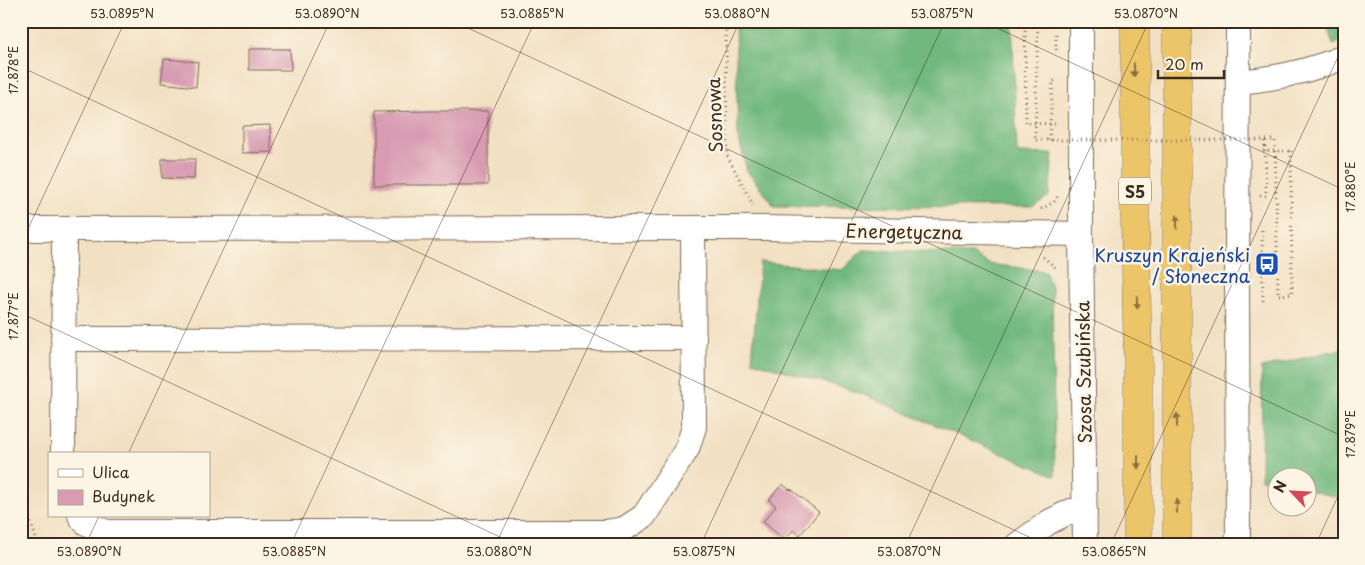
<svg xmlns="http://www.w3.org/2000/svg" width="1365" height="565" font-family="'Playpen Sans',sans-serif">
	<rect width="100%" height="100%" fill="#fcf5e5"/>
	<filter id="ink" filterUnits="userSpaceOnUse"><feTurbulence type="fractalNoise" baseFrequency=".02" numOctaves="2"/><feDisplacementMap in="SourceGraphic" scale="10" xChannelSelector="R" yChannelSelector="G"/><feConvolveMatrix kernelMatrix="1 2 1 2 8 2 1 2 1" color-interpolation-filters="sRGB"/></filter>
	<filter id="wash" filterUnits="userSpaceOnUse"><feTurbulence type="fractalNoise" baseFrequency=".0096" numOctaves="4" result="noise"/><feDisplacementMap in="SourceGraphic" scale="20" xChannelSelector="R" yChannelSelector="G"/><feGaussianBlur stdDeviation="1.12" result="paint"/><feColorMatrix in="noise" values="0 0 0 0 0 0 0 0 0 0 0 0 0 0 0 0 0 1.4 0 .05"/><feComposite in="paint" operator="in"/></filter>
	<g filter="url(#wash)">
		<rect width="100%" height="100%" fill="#f2e0c2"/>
		<g fill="#6fb87e" stroke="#55714e">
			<polygon points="735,21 1012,21 1017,153 1053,154 1049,196 1032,207 774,206 747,171 738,136"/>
			<polygon points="1326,21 1344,21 1344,40 1333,45"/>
			<polygon points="863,250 972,254 989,264 1045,271 1052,289 1055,476 857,392 752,361 760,262 842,270"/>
			<polygon points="1344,348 1344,499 1308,490 1308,478 1278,478 1277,483 1261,479 1262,368"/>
		</g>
		<g id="blocks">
			<g fill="#d89bb2">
				<polygon points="249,49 290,49 291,70 249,70"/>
				<polygon points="164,59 198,62 196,87 161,83"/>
				<polygon points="430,111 488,111 488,185 374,185 374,112"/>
				<polygon points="270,125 271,152 242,153 242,126"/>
				<polygon points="162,159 195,159 194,179 162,178"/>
				<polygon points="782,484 790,490 791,489 819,512 800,535 793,530 785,540 763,522 776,506 769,500"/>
			</g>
		</g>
	</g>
	<g filter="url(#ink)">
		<use href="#blocks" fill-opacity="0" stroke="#7b6a57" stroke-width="1"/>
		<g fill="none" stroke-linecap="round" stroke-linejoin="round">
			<g stroke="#7b6a57" stroke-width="26">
				<g id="minor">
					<polyline points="1081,21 1081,234 1085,544"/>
					<path d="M1238,82C1275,79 1310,71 1344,57"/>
					<polyline points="21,229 765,228 1081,234"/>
					<polyline points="63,339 694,338"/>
					<polyline points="63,454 64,229"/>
					<polyline points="80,516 86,523 106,532 605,532 624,529 644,516 687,449 694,427 693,228"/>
					<polyline points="1018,544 1049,522 1071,511 1085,512"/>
					<polyline points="1238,544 1237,275 1238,21"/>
				</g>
			</g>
			<g stroke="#7b6a57" stroke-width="29">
				<g id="highway">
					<polyline points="1135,21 1135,223 1138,360 1138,544"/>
					<polyline points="1177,21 1177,544"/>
				</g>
			</g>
			<g stroke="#7b6a57" stroke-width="3" stroke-dasharray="1 4" stroke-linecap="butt">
				<polyline points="726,21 727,155 753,205"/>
				<polyline points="1025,21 1026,123 1059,124"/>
				<polyline points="1056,34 1056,48 1057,53"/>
				<polyline points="1049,140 1053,81 1058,81"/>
				<polyline points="1263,151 1291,151"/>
				<polyline points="1260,196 1266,196 1265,140"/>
				<polyline points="1041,209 1054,202 1058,196"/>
				<polyline points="1262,230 1263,302"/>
				<polyline points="1043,257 1057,269"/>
				<polyline points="21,500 25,505 38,544"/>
			</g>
			<use href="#minor" stroke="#fff" stroke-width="24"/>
			<use href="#highway" stroke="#edc569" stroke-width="28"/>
			<polyline stroke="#7b6a57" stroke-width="3" stroke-dasharray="1 4" stroke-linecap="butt" points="1038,21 1035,140 1275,140 1278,295 1292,294 1291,151"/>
		</g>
		<defs><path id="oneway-solid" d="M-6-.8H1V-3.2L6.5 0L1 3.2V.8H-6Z" transform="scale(1.25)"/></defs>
		<g fill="#8b7040">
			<use href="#oneway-solid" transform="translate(1134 70) rotate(90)"/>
			<use href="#oneway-solid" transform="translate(1177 222) rotate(-90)"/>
			<use href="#oneway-solid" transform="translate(1137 302) rotate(89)"/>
			<use href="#oneway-solid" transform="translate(1177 420) rotate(-90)"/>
			<use href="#oneway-solid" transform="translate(1138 462) rotate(90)"/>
			<use href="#oneway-solid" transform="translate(1177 506) rotate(-90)"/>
		</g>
	</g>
	<path fill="none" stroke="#3b2a1e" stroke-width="1" stroke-opacity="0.45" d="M453,21L1344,437M982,21L1344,190M21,67L1044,544M21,244L125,21M21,313L515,544M128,454L330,21M86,544L99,516M291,544L535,21M496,544L740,21M701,544L945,21M906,544L1149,21M1111,544L1344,44M1316,544L1344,483"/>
	<defs>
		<g id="bus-square" transform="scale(1.25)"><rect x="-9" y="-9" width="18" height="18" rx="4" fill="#1a4fb4" stroke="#fcf5e5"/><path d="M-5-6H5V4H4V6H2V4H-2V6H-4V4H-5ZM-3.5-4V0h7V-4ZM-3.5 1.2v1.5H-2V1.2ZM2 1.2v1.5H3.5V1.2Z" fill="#fff"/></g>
	</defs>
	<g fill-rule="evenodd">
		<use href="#bus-square" x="1267" y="264"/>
	</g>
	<g text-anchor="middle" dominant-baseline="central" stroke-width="5" stroke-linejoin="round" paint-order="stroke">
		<rect fill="#fcf5e5" stroke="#75675a" stroke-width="1" x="1119" y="177.5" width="32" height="27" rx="4"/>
		<g font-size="16" font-weight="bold" fill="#3b2a1e">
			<text x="1135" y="191">S5</text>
		</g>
		<g font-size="18" fill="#3b2a1e" stroke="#fcf5e5">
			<text transform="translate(714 115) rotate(-92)">Sosnowa</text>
			<text transform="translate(904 231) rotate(1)">Energetyczna</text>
			<text transform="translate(1083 372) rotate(-91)">Szosa Szubińska</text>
		</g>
		<g font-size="18" fill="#164399" stroke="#fcf5e5" text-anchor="end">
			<text x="1250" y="254">Kruszyn Krajeński<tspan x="1250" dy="21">/ Słoneczna</tspan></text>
		</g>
	</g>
	<rect width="1365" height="565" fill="none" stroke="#fcf5e5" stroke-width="55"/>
	<rect x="48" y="452" width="162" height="65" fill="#fcf5e5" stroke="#afa495"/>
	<rect x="58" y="469" width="25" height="8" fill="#ffffff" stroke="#afa495"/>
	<text x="92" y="478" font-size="15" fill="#3b2a1e">Ulica</text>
	<rect x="58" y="490" width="25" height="15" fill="#d89bb2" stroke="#afa495"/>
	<text x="92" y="502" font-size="15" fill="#3b2a1e">Budynek</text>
	<g transform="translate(1292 492) rotate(295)"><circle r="24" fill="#fcf5e5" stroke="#afa495"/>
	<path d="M0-4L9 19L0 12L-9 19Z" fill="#d1495b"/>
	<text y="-8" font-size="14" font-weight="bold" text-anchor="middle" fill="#3b2a1e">N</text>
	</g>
	<path d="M1158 70v8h66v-8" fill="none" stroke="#3b2a1e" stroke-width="2.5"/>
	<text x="1165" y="70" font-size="15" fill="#3b2a1e" stroke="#fcf5e5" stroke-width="4" paint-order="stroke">20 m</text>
	<rect x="28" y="28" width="1310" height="510" fill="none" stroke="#3b2a1e" stroke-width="2"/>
	<g font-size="12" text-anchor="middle" fill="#3b2a1e">
		<text x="122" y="18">53.0895°N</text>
		<text x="327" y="18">53.0890°N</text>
		<text x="532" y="18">53.0885°N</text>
		<text x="737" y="18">53.0880°N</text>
		<text x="942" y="18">53.0875°N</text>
		<text x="1146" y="18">53.0870°N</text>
		<text transform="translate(14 70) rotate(-90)" y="4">17.878°E</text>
		<text transform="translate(1351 187) rotate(-90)" y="4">17.880°E</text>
		<text transform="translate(14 316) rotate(-90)" y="4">17.877°E</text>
		<text transform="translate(1351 434) rotate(-90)" y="4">17.879°E</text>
		<text x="89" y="556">53.0890°N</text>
		<text x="294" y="556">53.0885°N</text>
		<text x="499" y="556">53.0880°N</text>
		<text x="704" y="556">53.0875°N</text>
		<text x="909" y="556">53.0870°N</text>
		<text x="1114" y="556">53.0865°N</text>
	</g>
</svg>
